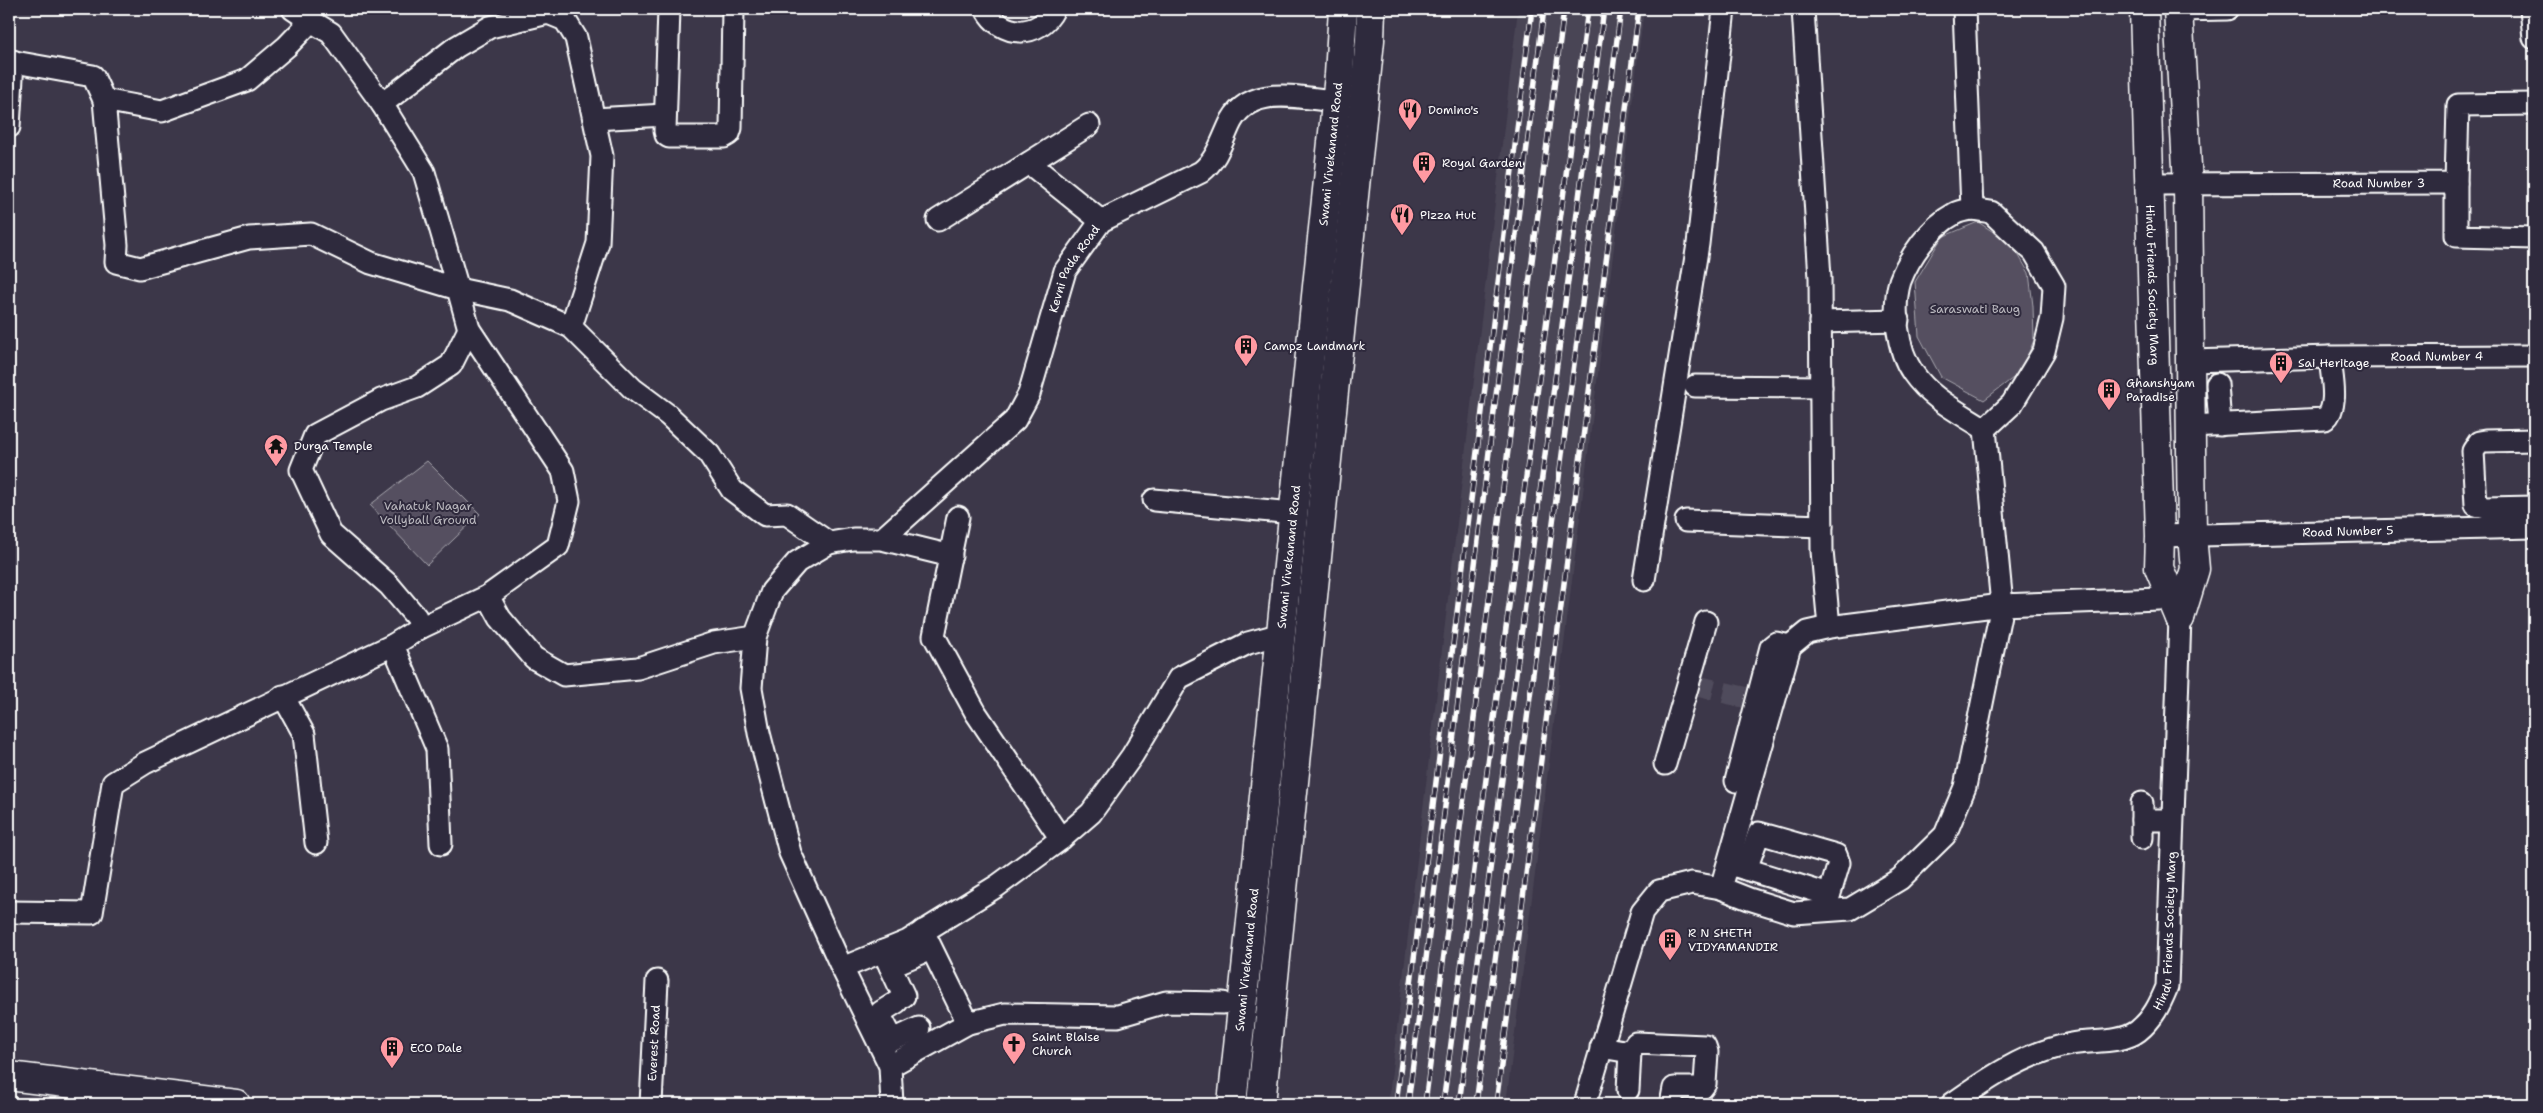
<svg xmlns="http://www.w3.org/2000/svg" width="2543" height="1113" font-family="'Shantell Sans',sans-serif">
	<rect width="100%" height="100%" fill="#3c3749"/>
	<filter id="ink" filterUnits="userSpaceOnUse"><feTurbulence type="fractalNoise" baseFrequency=".02" numOctaves="2"/><feDisplacementMap in="SourceGraphic" scale="10" xChannelSelector="R" yChannelSelector="G"/><feConvolveMatrix kernelMatrix="1 2 1 2 8 2 1 2 1" color-interpolation-filters="sRGB"/></filter>
	<g filter="url(#ink)">
		<polygon fill="#494455" points="1518,9 1644,9 1506,1104 1388,1104"/>
		<g fill="#555060" stroke="#aaa8b0">
			<polygon points="1978,222 2012,244 2029,273 2033,306 2034,340 2021,372 1984,400 1941,377 1919,336 1915,282 1942,237"/>
			<polygon points="427,461 480,514 427,565 370,505"/>
		</g>
		<g fill="none" stroke-linecap="round" stroke-linejoin="round">
			<polyline stroke="#504b5b" stroke-width="21" stroke-dasharray="21 11" stroke-linecap="butt" points="1693,685 1756,700"/>
			<g stroke="#fff" stroke-width="25">
				<g id="street">
					<polyline points="293,9 311,21"/>
					<polyline points="669,9 665,131 666,135 669,137 724,137 729,134 731,128 733,9"/>
					<path d="M986,9C1001,38 1039,39 1054,9"/>
					<polyline points="1803,9 1820,278 1822,551 1829,627"/>
					<polyline points="1964,9 1972,209"/>
					<polyline points="2531,9 2534,38"/>
					<polyline points="2178,10 2227,9"/>
					<polyline points="9,61 93,76 104,100 162,111 247,80 287,46 311,21 331,33 382,104 424,172 458,289 510,300 571,327 633,389 668,415 709,454 732,490 765,515 787,514 829,543"/>
					<polyline points="382,104 456,47 490,27 548,13 565,20 576,38 602,156 598,243 571,327"/>
					<polyline points="594,119 665,115"/>
					<polyline points="9,127 13,61"/>
					<polyline points="1029,163 1101,221"/>
					<polyline points="2456,183 2456,236 2534,238"/>
					<path id="s1" d="M2149,184L2456,183L2458,105L2534,104"/>
					<path d="M1972,209L1991,212L2034,252L2054,286L2052,318L2044,351L2012,404L1985,429C1959,412 1931,399 1913,373C1897,350 1892,308 1900,281C1909,257 1931,226 1954,214C1959,211 1966,210 1972,209Z"/>
					<polyline points="938,220 1089,125"/>
					<polyline points="1820,322 1898,320"/>
					<path id="s2" d="M2191,361L2330,357L2534,356"/>
					<polyline points="2217,384 2220,425"/>
					<polyline points="1695,386 1821,387"/>
					<path d="M2191,426L2325,419C2340,406 2331,375 2330,357"/>
					<polyline points="2534,440 2485,441 2479,442 2473,451 2476,505 2486,508 2534,507"/>
					<polyline points="1154,500 1293,513"/>
					<polyline points="958,517 934,636 976,713 1061,839"/>
					<polyline points="1686,521 1822,526"/>
					<path id="s3" d="M2160,536L2534,527"/>
					<path id="s4" d="M882,539L1015,420L1029,394L1065,271L1101,221L1201,172C1216,160 1221,144 1229,126C1247,83 1298,98 1335,101"/>
					<polyline points="1644,580 1698,244 1724,9"/>
					<polyline points="488,596 500,618 534,658 564,675 638,668 714,643 755,637"/>
					<polyline points="420,628 416,617 389,585 331,534 301,470 315,435 381,400 417,387 451,365 469,329"/>
					<polyline points="393,645 437,749 441,844"/>
					<polyline points="283,696 304,734 316,843"/>
					<polyline points="1665,764 1706,622"/>
					<polyline points="1736,781 1771,647 1776,643 1790,646"/>
					<polyline points="2142,803 2142,820 2172,820"/>
					<polyline points="2142,820 2142,838"/>
					<polyline points="1733,865 1829,895"/>
					<polyline points="1746,869 1759,833 1836,855 1839,863 1825,910"/>
					<polyline points="1721,888 1790,646 1807,632 1829,627 2002,605 2186,598"/>
					<polyline points="9,912 92,913 113,783 145,763 393,645 420,628 488,596 558,546 569,501 563,471 469,329 458,289 371,263 311,234 249,238 140,268 116,262 117,245 104,100"/>
					<polyline points="923,931 968,1023"/>
					<polyline points="883,951 904,996"/>
					<polyline points="890,966 931,949"/>
					<polyline points="842,968 908,941 997,886 1061,839 1091,813 1132,756 1179,678 1248,643 1281,634"/>
					<polyline points="893,1040 881,1017 881,1012 897,1002"/>
					<polyline points="893,1040 919,1028"/>
					<polyline points="1601,1047 1630,1052 1636,1043 1705,1046 1707,1052 1705,1084 1702,1088 1674,1088 1671,1104"/>
					<polyline points="890,1066 968,1023 1005,1014 1118,1016 1166,1002 1223,1003"/>
					<polyline points="1628,1090 1630,1052"/>
					<path id="s5" d="M651,1104L657,981"/>
					<polyline points="892,1104 890,1066 842,968 790,853 759,733 751,688 755,637 772,591 797,562 829,543 853,539 882,539 951,556"/>
					<polyline points="1585,1104 1642,912 1659,891 1692,883 1721,888 1749,899 1794,913 1850,909 1900,879 1945,835 1965,787 2002,605 1985,429"/>
					<path id="s6" d="M1952,1104C1987,1079 2027,1052 2071,1044C2090,1040 2121,1044 2138,1031C2153,1019 2160,1004 2167,987L2180,618"/>
				</g>
			</g>
			<g stroke="#fff" stroke-width="31">
				<g id="secondary">
					<path id="s7" d="M2144,9L2160,536L2159,568L2180,618"/>
					<polyline points="2178,9 2188,184 2192,536 2195,569 2180,618"/>
					<polyline points="9,1076 236,1104"/>
				</g>
			</g>
			<g stroke="#fff" stroke-width="31">
				<g id="primary">
					<path id="s8" d="M1232,1104L1339,75L1343,9"/>
					<polyline points="1261,1104 1370,40 1371,9"/>
				</g>
			</g>
			<use href="#street" stroke="#2f2a3d" stroke-width="21"/>
			<use href="#secondary" stroke="#2f2a3d" stroke-width="28"/>
			<use href="#primary" stroke="#2f2a3d" stroke-width="28"/>
			<g stroke="#fff" stroke-width="5.5">
				<g id="rail">
					<polyline points="1396,1104 1532,9"/>
					<polyline points="1408,1104 1544,9"/>
					<polyline points="1425,1104 1564,9"/>
					<polyline points="1443,1104 1588,9"/>
					<polyline points="1459,1104 1604,9"/>
					<polyline points="1476,1104 1621,9"/>
					<polyline points="1496,1104 1639,9"/>
				</g>
			</g>
			<use href="#rail" stroke="#2f2a3d" stroke-width="4" stroke-dasharray="11" stroke-linecap="butt"/>
		</g>
	</g>
	<defs>
		<g id="restaurant-pin" transform="scale(1.25)"><path d="M0 17L-7.5 6A9.5 9.5 0 1 1 7.5 6Z" fill="#ff9aa2" stroke="#2f2a3d"/><path d="M-5-6h1v4h1v-4h1v4h1v-4h1v5L-1.5 .5V6h-2V.5L-5-1ZM5-6V6H3V1.5H1.5Q1.5-4 5-6Z" fill="#111"/></g>
		<g id="building-pin" transform="scale(1.25)"><path d="M0 17L-7.5 6A9.5 9.5 0 1 1 7.5 6Z" fill="#ff9aa2" stroke="#2f2a3d"/><path d="M-4-6H4V6H1V3H-1V6H-4ZM-2.5-4.3h1.7v1.8h-1.7ZM.8-4.3h1.7v1.8H.8ZM-2.5-1h1.7V.8h-1.7ZM.8-1h1.7V.8H.8Z" fill="#111"/></g>
		<g id="temple-pin" transform="scale(1.25)"><path d="M0 17L-7.5 6A9.5 9.5 0 1 1 7.5 6Z" fill="#ff9aa2" stroke="#2f2a3d"/><path d="M0-6L5-2H3V0L6.5 2.5H4V6H1.5V3h-3V6H-4V2.5H-6.5L-3 0V-2H-5Z" fill="#111"/></g>
		<g id="church-pin" transform="scale(1.25)"><path d="M0 17L-7.5 6A9.5 9.5 0 1 1 7.5 6Z" fill="#ff9aa2" stroke="#2f2a3d"/><path d="M-1.2-6h2.4v3.5h3.3v2.4h-3.3V6h-2.4V-.1h-3.3v-2.4h3.3Z" fill="#111"/></g>
	</defs>
	<g fill-rule="evenodd">
		<use href="#restaurant-pin" x="1410" y="110"/>
		<use href="#building-pin" x="1424" y="163"/>
		<use href="#restaurant-pin" x="1402" y="215"/>
		<use href="#building-pin" x="1246" y="346"/>
		<use href="#building-pin" x="2281" y="363"/>
		<use href="#building-pin" x="2109" y="390"/>
		<use href="#temple-pin" x="276" y="446"/>
		<use href="#building-pin" x="1670" y="940"/>
		<use href="#church-pin" x="1014" y="1044"/>
		<use href="#building-pin" x="392" y="1048"/>
	</g>
	<g text-anchor="middle" dominant-baseline="central" stroke-width="4" stroke-linejoin="round" paint-order="stroke">
		<g font-size="12" fill="#fff" stroke="#2f2a3d" text-anchor="start">
			<text x="1428" y="110">Domino's</text>
			<text x="1442" y="163">Royal Garden</text>
			<text x="1420" y="215">Pizza Hut</text>
			<text x="1264" y="346">Campz Landmark</text>
			<text x="2298" y="363">Sai Heritage</text>
			<text x="2126" y="383">Ghanshyam<tspan x="2126" dy="14">Paradise</tspan></text>
			<text x="294" y="446">Durga Temple</text>
			<text x="1688" y="933">R N SHETH<tspan x="1688" dy="14">VIDYAMANDIR</tspan></text>
			<text x="1032" y="1037">Saint Blaise<tspan x="1032" dy="14">Church</tspan></text>
			<text x="410" y="1048">ECO Dale</text>
		</g>
		<g font-size="12" fill="#fff" stroke="#2f2a3d">
			<text stroke="none"><textPath href="#s8" startOffset="955">Swami Vivekanand Road</textPath></text>
			<text stroke="none"><textPath href="#s1" startOffset="230">Road Number 3</textPath></text>
			<text stroke="none"><textPath href="#s4" startOffset="342">Kevni Pada Road</textPath></text>
			<text stroke="none"><textPath href="#s7" startOffset="276">Hindu Friends Society Marg</textPath></text>
			<text stroke="none"><textPath href="#s2" startOffset="246">Road Number 4</textPath></text>
			<text stroke="none"><textPath href="#s3" startOffset="188">Road Number 5</textPath></text>
			<text stroke="none"><textPath href="#s8" startOffset="550">Swami Vivekanand Road</textPath></text>
			<text stroke="none"><textPath href="#s6" startOffset="312">Hindu Friends Society Marg</textPath></text>
			<text stroke="none"><textPath href="#s8" startOffset="145">Swami Vivekanand Road</textPath></text>
			<text stroke="none"><textPath href="#s5" startOffset="61">Everest Road</textPath></text>
		</g>
		<g font-size="12" fill="#bbb9bf" stroke="#2f2a3d">
			<text x="1975" y="309">Saraswati Baug</text>
			<text x="428" y="506">Vahatuk Nagar<tspan x="428" dy="14">Vollyball Ground</tspan></text>
		</g>
	</g>
	<rect width="2543" height="1113" fill="none" stroke="#2f2a3d" stroke-width="30"/>
	<rect x="15" y="15" width="2513" height="1083" fill="none" stroke="#fff" stroke-width="2" filter="url(#ink)"/>
</svg>
